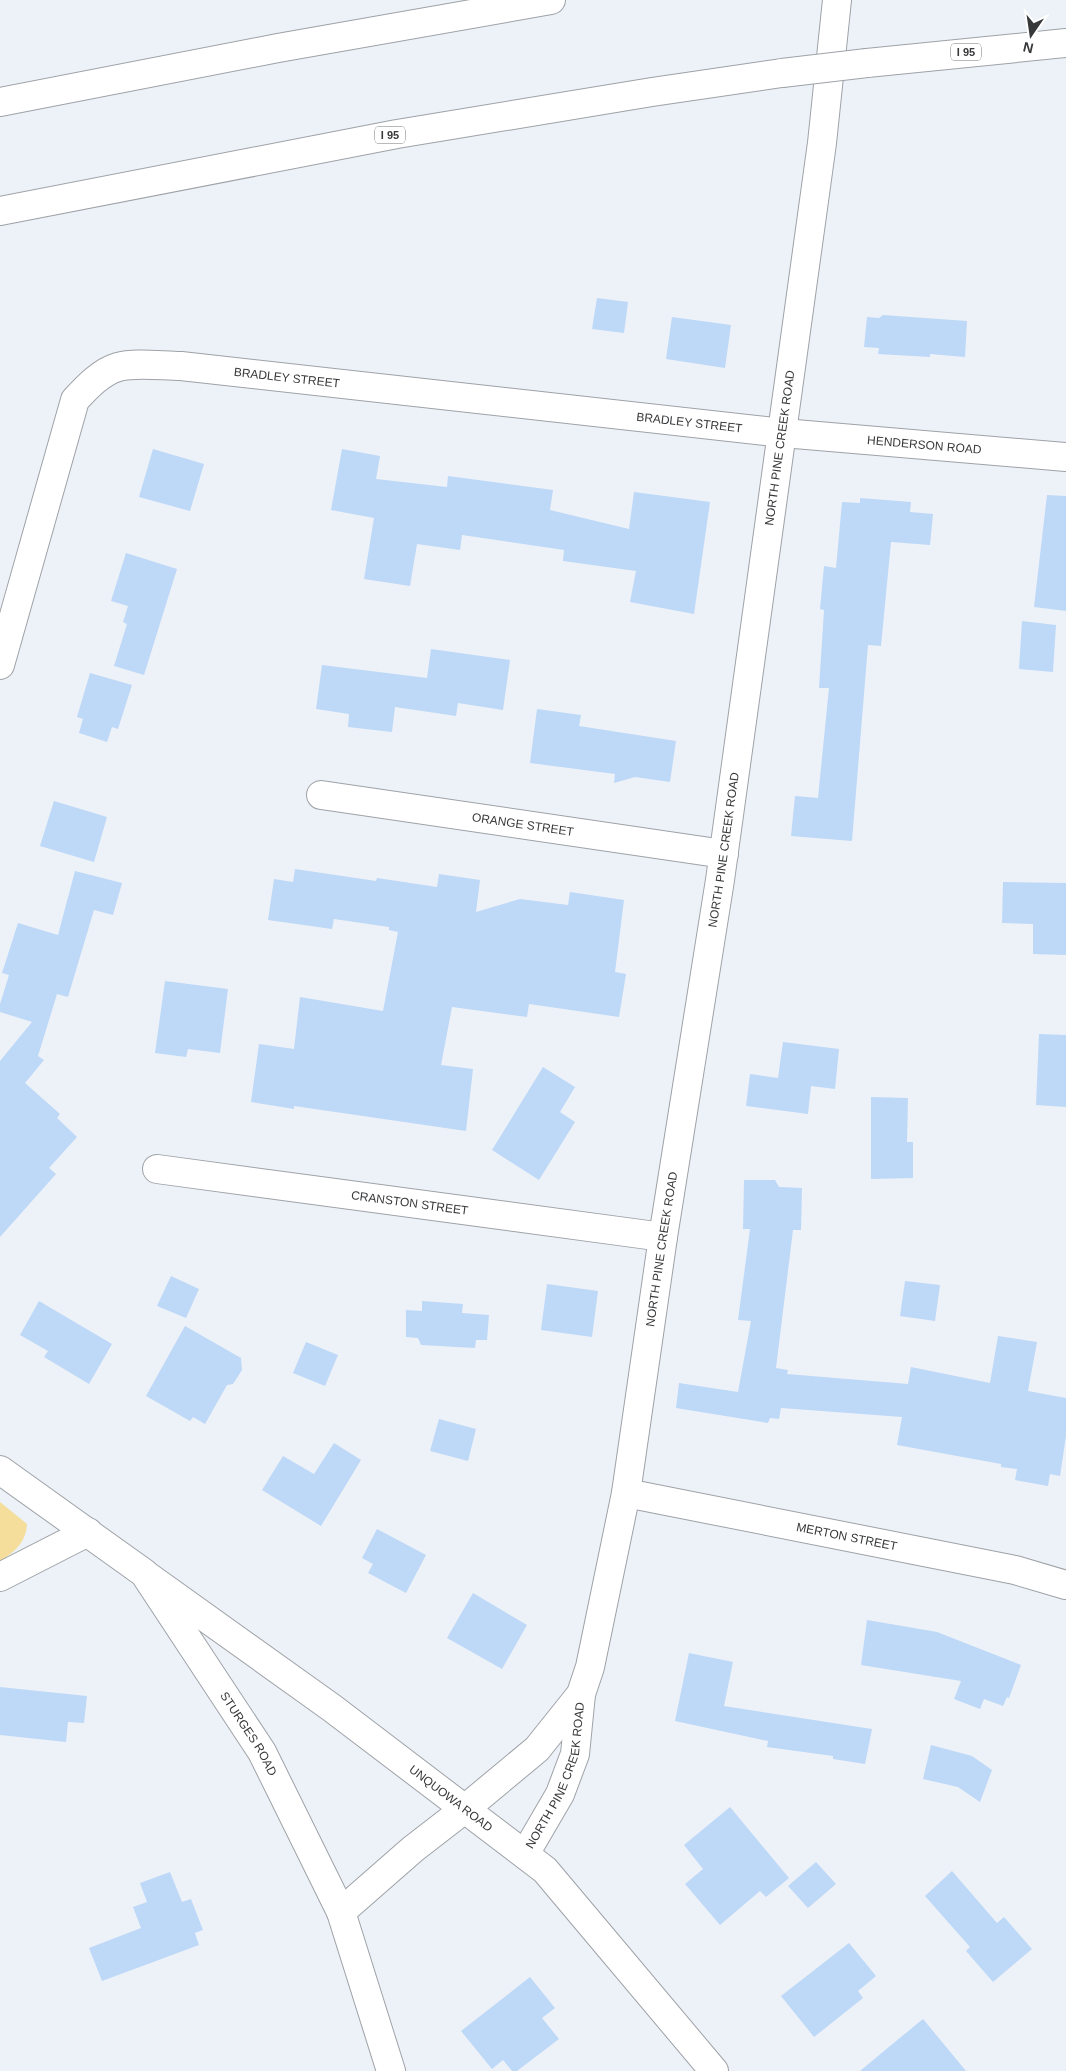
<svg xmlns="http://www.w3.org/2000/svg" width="1066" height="2071" font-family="Helvetica,sans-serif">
	<rect width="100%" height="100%" fill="#edf2f8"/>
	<path fill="#f5de9c" d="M0,1502L27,1524C26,1542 15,1552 0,1561Z"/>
	<g fill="#bed8f7">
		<polygon points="597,298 628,302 624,333 592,329"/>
		<polygon points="883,315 967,321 965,357 930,354 930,357 878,354 879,348 864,347 867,317 879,318"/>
		<polygon points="672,317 731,325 725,368 666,359"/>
		<polygon points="153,449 204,464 190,511 139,497"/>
		<polygon points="342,449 380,456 376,479 447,487 448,476 553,490 550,510 629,529 634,492 710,502 694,614 630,602 636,571 563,561 564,550 462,535 460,550 417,544 410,586 364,579 374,518 331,510"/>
		<polygon points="1047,495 1066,496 1066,611 1034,607"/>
		<polygon points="860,498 911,502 910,512 933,514 930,545 891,542 881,646 868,645 852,841 791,836 795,796 818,798 829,688 819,688 824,610 820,609 824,566 836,568 842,502 860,503"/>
		<polygon points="126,553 177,569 144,675 114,666 127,624 123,622 128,606 111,601"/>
		<polygon points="1022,621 1056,625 1053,672 1019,669"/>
		<polygon points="431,649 510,660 503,710 458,703 456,716 395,707 392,732 348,727 349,714 316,709 322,665 427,678"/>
		<polygon points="90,673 132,685 118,729 112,727 107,742 79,733 83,719 77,717"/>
		<polygon points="537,709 581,715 579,726 676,741 670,782 635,777 614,783 615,774 530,763"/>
		<polygon points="54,801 107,817 94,862 40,846"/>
		<polygon points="295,869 376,881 377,878 437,887 439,874 480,880 476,912 520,899 568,905 570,892 624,900 615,972 626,974 619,1017 529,1004 527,1017 452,1007 441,1065 473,1069 466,1131 294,1106 294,1109 251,1102 259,1044 294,1049 300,997 383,1011 398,932 389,930 389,927 334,919 332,929 268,920 274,879 293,882"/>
		<polygon points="75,871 122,883 113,915 94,910 68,997 57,994 38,1056 44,1060 25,1083 60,1114 57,1118 77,1137 49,1168 56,1174 0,1237 0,1061 32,1022 0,1012 0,1004 9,975 2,973 18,923 58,935"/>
		<polygon points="1003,882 1066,883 1066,955 1033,954 1033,924 1002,923"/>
		<polygon points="165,981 228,989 220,1053 188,1049 186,1057 155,1053"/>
		<polygon points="1039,1034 1066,1035 1066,1107 1036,1105"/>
		<polygon points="783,1042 839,1049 835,1089 811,1086 808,1114 746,1106 750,1074 778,1078"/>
		<polygon points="543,1067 575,1087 560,1112 575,1122 539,1180 492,1150"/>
		<polygon points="871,1097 908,1098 907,1142 913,1142 913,1178 871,1179"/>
		<polygon points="744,1180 775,1180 779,1187 802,1188 801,1230 793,1230 776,1368 788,1370 787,1374 908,1384 911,1367 990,1383 998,1336 1037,1342 1028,1391 1066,1398 1066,1436 1060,1476 1050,1474 1048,1486 1015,1480 1017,1469 1001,1467 1001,1464 897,1445 902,1417 781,1408 779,1419 770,1418 768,1423 676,1408 679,1383 738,1392 751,1321 738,1320 750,1229 743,1229"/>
		<polygon points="171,1276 199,1289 186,1318 157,1306"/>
		<polygon points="905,1281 940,1285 935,1321 900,1316"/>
		<polygon points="547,1284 598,1291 592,1337 541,1330"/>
		<polygon points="39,1301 112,1344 89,1384 44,1357 48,1351 20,1335"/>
		<polygon points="422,1301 463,1304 462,1313 489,1315 487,1340 476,1340 475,1348 421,1345 418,1338 406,1337 406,1310 422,1311"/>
		<polygon points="185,1326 241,1358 242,1370 233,1384 227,1385 205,1424 193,1417 190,1421 146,1396"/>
		<polygon points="306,1342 338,1355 325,1386 293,1373"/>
		<polygon points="439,1419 476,1429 468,1461 430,1451"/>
		<polygon points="334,1443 361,1460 321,1526 262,1490 283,1456 314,1474"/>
		<polygon points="377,1529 426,1555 406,1593 368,1573 373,1564 362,1558"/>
		<polygon points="473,1593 527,1625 502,1669 447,1638"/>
		<polygon points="867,1620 937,1632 1021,1665 1009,1698 1007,1697 1003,1706 984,1699 980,1709 954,1699 961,1681 861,1665"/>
		<polygon points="689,1653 733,1662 724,1706 872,1729 865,1764 833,1759 833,1756 767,1747 768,1741 675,1721"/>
		<polygon points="0,1687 87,1696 84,1723 68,1722 66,1742 0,1735"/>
		<polygon points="931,1745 972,1756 992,1770 980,1802 958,1787 923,1779"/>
		<polygon points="730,1807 789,1878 766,1897 760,1891 720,1925 685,1884 703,1869 684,1845"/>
		<polygon points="816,1862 836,1884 808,1908 788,1886"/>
		<polygon points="952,1871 997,1923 1004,1917 1032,1949 993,1982 966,1951 970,1947 925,1896"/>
		<polygon points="170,1872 182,1902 191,1899 203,1930 195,1933 199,1945 102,1981 89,1948 141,1928 133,1907 147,1902 140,1883"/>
		<polygon points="849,1943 876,1976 858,1991 863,1998 814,2037 781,1996"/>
		<polygon points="530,1977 555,2008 542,2018 559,2039 517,2071 512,2071 503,2060 492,2069 461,2031"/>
		<polygon points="923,2019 966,2071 860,2071 890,2046"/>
	</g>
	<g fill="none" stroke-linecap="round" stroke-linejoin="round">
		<g stroke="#9ea2a7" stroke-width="30">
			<g id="street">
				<path id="s1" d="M0,665L75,400C87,387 101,372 118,367C135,362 163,366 181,366L783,433L1066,457"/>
				<path id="s2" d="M321,795L724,854"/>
				<path id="s3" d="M157,1169L663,1237"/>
				<path id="s4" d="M626,1493L1015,1570L1066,1585"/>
				<path id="s5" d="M146,1575L332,1708L545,1870L714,2071"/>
				<polyline points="0,1577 88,1532"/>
				<path id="s6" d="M525,1854L560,1794L575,1754L581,1694"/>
				<path id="s7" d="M341,1912L413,1849L466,1808L537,1749L581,1694L590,1667L626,1493L663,1237L720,880L822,143L837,0"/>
			</g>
		</g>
		<g stroke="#9ea2a7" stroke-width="30">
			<g id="secondary">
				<path id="s8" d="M0,1470L144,1573L262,1752L341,1912L391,2071"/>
			</g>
		</g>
		<g stroke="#9ea2a7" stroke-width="30">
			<g id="highway">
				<polyline points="867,63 1066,43"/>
				<polyline points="0,102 278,48 551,0"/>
				<polyline points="0,211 397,134 652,92 782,73"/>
			</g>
		</g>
		<use href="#street" stroke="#fff" stroke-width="28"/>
		<use href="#secondary" stroke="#fff" stroke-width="28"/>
		<use href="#highway" stroke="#fff" stroke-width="28"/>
		<g stroke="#9ea2a7" stroke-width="30" stroke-linecap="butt">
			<polyline id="highway-bridge" points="782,73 867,63"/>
		</g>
		<use href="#highway-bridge" stroke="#fff" stroke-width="28"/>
	</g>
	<g text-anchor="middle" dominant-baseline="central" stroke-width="4" stroke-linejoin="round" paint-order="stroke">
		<g fill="#fff" stroke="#737475" stroke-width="1">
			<rect x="951" y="43.5" width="30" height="17" rx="4"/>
			<rect x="375" y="126.5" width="30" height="17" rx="4"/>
		</g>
		<g font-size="11" font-weight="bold" fill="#37383a">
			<text x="966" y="52">I 95</text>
			<text x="390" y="135">I 95</text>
		</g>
		<g font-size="12" fill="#37383a" stroke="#fff">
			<text stroke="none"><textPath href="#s1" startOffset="500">BRADLEY STREET</textPath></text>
			<text stroke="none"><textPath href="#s1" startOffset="905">BRADLEY STREET</textPath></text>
			<text stroke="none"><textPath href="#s1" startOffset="1141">HENDERSON ROAD</textPath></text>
			<text stroke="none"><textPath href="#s7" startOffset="1588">NORTH PINE CREEK ROAD</textPath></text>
			<text stroke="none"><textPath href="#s2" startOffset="204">ORANGE STREET</textPath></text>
			<text stroke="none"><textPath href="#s7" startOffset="1182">NORTH PINE CREEK ROAD</textPath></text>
			<text stroke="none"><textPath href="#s3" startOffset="255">CRANSTON STREET</textPath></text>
			<text stroke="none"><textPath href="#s7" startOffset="778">NORTH PINE CREEK ROAD</textPath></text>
			<text stroke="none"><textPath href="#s4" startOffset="225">MERTON STREET</textPath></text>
			<text stroke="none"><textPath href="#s8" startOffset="369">STURGES ROAD</textPath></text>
			<text stroke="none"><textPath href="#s6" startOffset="86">NORTH PINE CREEK ROAD</textPath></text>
			<text stroke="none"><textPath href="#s5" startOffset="378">UNQUOWA ROAD</textPath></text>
		</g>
	</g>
	<g transform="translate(1031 35) rotate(193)" stroke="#ffffff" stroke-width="4" paint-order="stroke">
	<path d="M0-4L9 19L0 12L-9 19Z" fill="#37383a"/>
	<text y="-8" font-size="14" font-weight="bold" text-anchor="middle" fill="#37383a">N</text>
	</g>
</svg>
